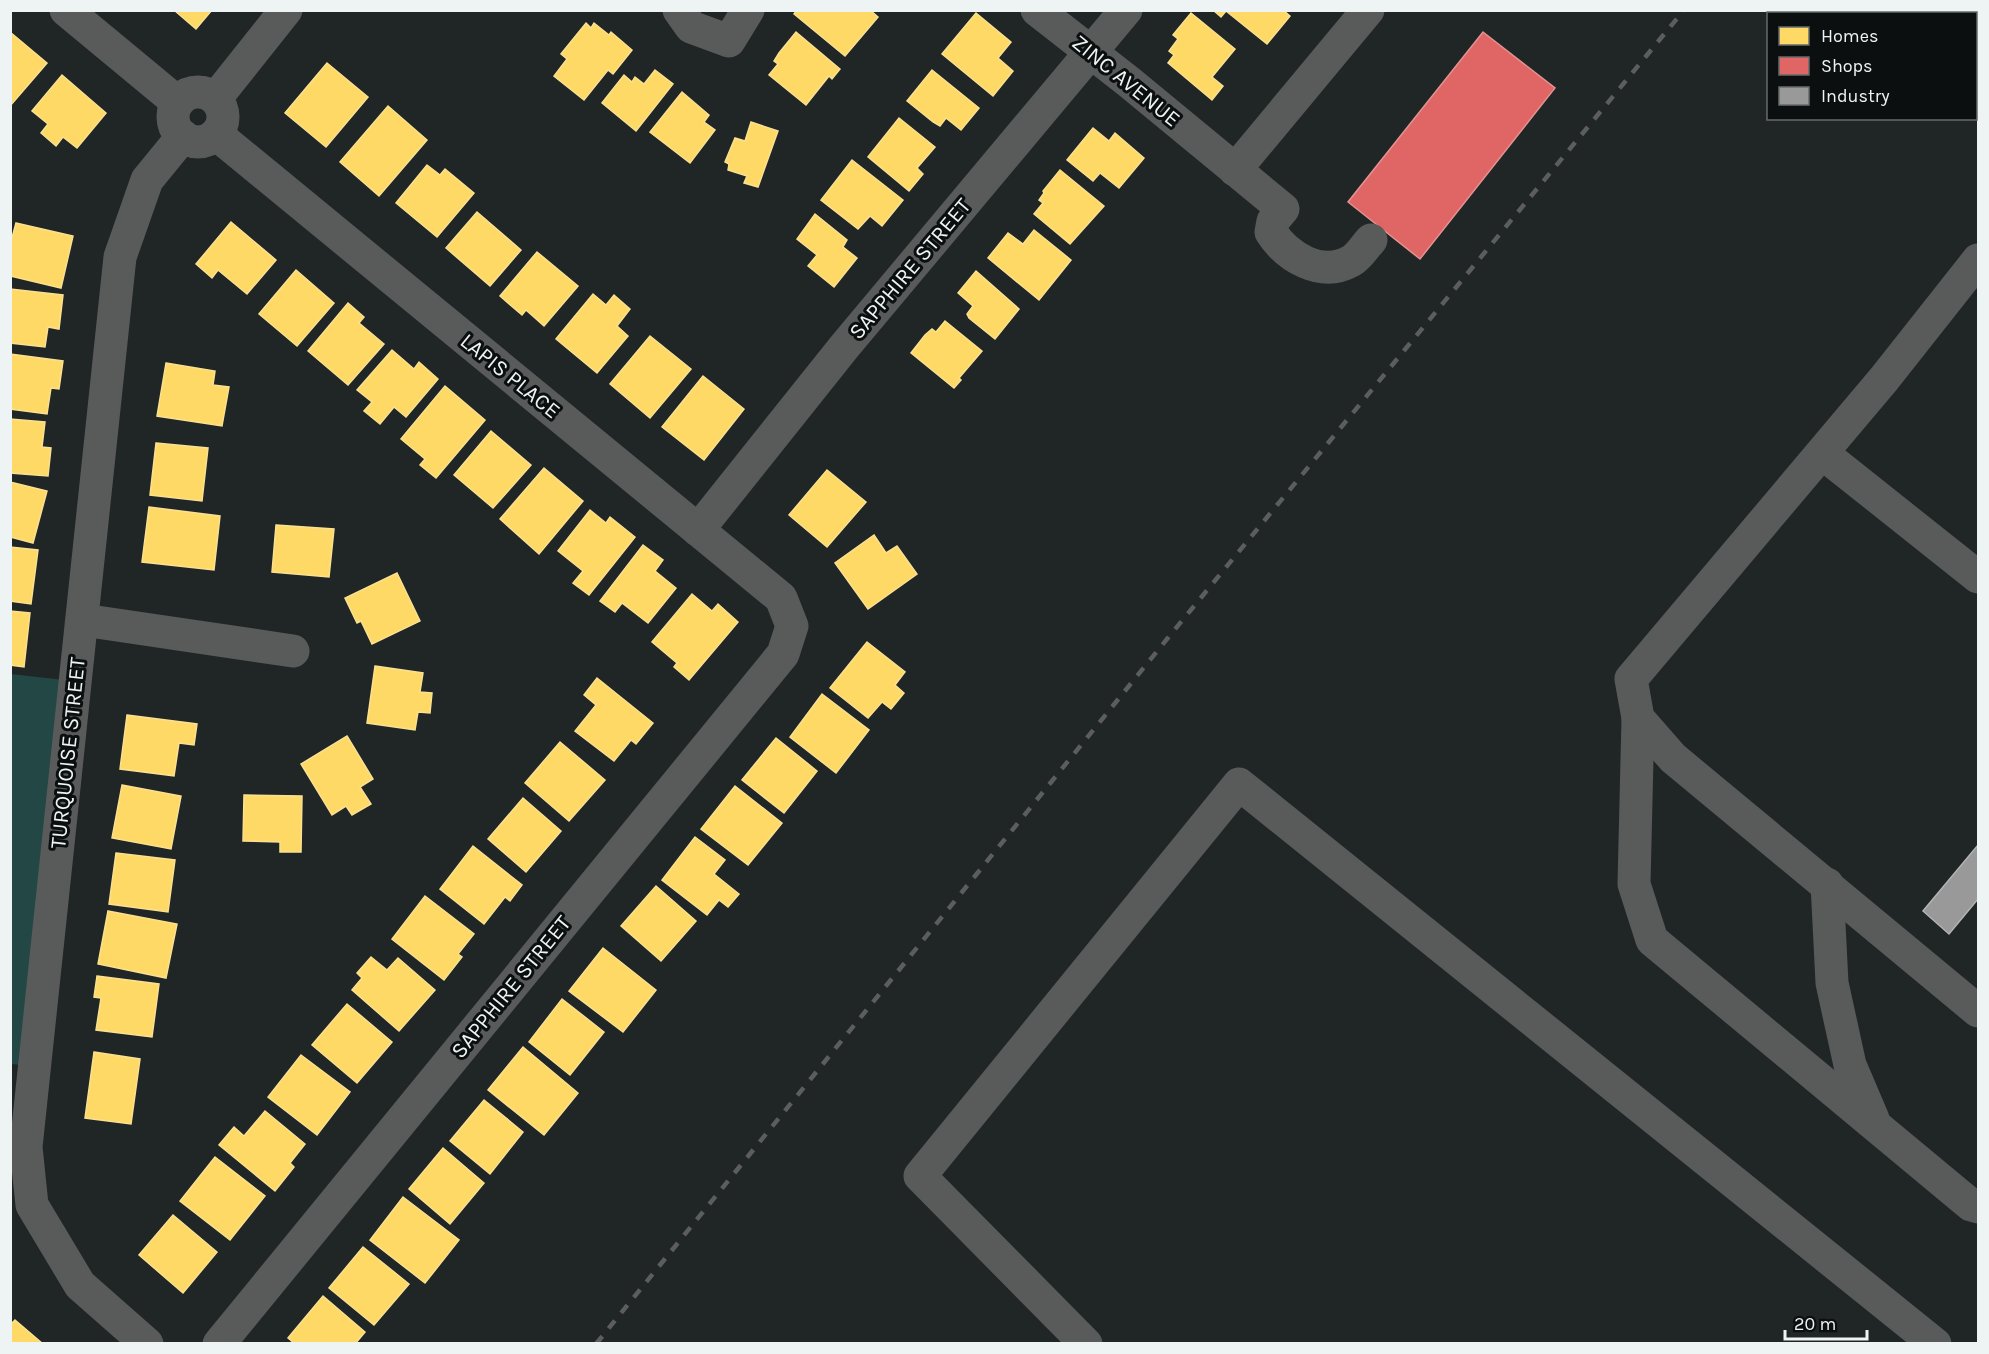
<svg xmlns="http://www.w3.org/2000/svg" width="1989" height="1354" font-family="Karla,sans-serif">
	<rect width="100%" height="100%" fill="#202525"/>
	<polygon fill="#234744" points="11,674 64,680 22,1065 11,1064"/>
	<g fill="#ffd966" stroke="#fae191" stroke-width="1.5">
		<polygon points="174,10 212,10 196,29"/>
		<polygon points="797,10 870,10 878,17 845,56 794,14"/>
		<polygon points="1213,10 1283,10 1290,16 1267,44 1226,11 1221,17"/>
		<polygon points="976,13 1011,42 998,58 1013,71 993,96 942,54"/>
		<polygon points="1191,13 1235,49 1212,77 1223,86 1212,100 1168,63 1174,55 1169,51 1178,39 1173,35"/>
		<polygon points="586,23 591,28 594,23 609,35 611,32 632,50 613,74 608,70 584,100 554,76 567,59 561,54"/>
		<polygon points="10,32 47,63 10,106"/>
		<polygon points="796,32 840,69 832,79 829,76 806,105 769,75 778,64 774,61 779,53"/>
		<polygon points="327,63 368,97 326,147 285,113"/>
		<polygon points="655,70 673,84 636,131 602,103 624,75 632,82 635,77 644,84"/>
		<polygon points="932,70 979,108 961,130 946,118 940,126 933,122 907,101"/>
		<polygon points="62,75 106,113 77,148 63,137 56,146 41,133 48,124 32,111"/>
		<polygon points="682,92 709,115 704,122 715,130 690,163 650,132"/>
		<polygon points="388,106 427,140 379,196 340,162"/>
		<polygon points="899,118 935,147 917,168 923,174 909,191 868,157"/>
		<polygon points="751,122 778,131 758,187 744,183 747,176 728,170 729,164 725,162 735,138 745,141"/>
		<polygon points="1093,128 1109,141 1115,133 1144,158 1119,188 1100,173 1093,181 1067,160"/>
		<polygon points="852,160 903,200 882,226 870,216 858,229 821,200"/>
		<polygon points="427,165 440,175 445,169 474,193 437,237 396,203"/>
		<polygon points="1060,170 1104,206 1070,244 1034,214 1043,203 1039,200 1044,193 1043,191"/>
		<polygon points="477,212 521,250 490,286 446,248"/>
		<polygon points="815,214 847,240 843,247 857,258 834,287 808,266 817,255 797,239"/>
		<polygon points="231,222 276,260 247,294 218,270 212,278 196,264"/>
		<polygon points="16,223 73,236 61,288 10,276 10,245"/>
		<polygon points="1034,230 1071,260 1039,300 988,258 1008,233 1023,244"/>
		<polygon points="537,252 578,286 544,326 526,310 522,315 500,296"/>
		<polygon points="296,270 334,303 297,346 259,314"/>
		<polygon points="976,271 1019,309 995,339 969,318 967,314 973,306 958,293"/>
		<polygon points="10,289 63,295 59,329 48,327 45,347 10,343"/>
		<polygon points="593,294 606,305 614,295 630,309 617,326 628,336 597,373 556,339"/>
		<polygon points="348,303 364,317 359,323 384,344 348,385 308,351"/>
		<polygon points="945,321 982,351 959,378 961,380 954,388 911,353 925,335 932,329 936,332"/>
		<polygon points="650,336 691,369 650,418 610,384"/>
		<polygon points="392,350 414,369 419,362 438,379 406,417 394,407 380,424 364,411 372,402 357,390"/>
		<polygon points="10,354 63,361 59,389 51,388 47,414 10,409"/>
		<polygon points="166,363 215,371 213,385 229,387 222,426 157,416"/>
		<polygon points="703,376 744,409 704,460 662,427"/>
		<polygon points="445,386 485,420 436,478 420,465 425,459 401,439"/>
		<polygon points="10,419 45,422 42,447 51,448 48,476 10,473"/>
		<polygon points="491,431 531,465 493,508 454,475"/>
		<polygon points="156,443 208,448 202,501 150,495"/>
		<polygon points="544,468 583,501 539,554 500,519"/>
		<polygon points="827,470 866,502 827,547 789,515"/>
		<polygon points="10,482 47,491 33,543 10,537"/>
		<polygon points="149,507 220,516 214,570 142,562"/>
		<polygon points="590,510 606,523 610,517 635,537 589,595 573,583 583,571 558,551"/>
		<polygon points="276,525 334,529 329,577 272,572"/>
		<polygon points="874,535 886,553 897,546 917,574 868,609 835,563"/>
		<polygon points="643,545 663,560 655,571 676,588 648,623 622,603 615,612 600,601"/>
		<polygon points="10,547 38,550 31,604 10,601"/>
		<polygon points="397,573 420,621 372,644 361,621 357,623 345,598"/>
		<polygon points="692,594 712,611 718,604 738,622 689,680 674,667 677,663 652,642"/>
		<polygon points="10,611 30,613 24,667 10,665"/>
		<polygon points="867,642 905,672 895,685 904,693 891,709 882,702 868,718 830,688"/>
		<polygon points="375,666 423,673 420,692 432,693 430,713 418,712 415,730 367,723"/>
		<polygon points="597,678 653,723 636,744 631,740 614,761 575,731 596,705 584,695"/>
		<polygon points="822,694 869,730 836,773 790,737"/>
		<polygon points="127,715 197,724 194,745 179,743 174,776 120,769"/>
		<polygon points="347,736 373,779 360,787 371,804 352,815 346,806 332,815 301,764"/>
		<polygon points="776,738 817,771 784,813 742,780"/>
		<polygon points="560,742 605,780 569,821 525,783"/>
		<polygon points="122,785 181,796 171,849 112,838"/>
		<polygon points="735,786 782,823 748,865 701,829"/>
		<polygon points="244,795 302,796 301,852 280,852 280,842 243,841"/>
		<polygon points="523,798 561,831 526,872 488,839"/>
		<polygon points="695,837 725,860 714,874 739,894 728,907 719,900 707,915 662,880"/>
		<polygon points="473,846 522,885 510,901 505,897 484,924 440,889"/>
		<polygon points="116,853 175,860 168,912 109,904"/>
		<polygon points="656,886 696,921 661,961 621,926"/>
		<polygon points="425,896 474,934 458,954 462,957 444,980 392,939"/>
		<polygon points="108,911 177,924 166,978 98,964"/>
		<polygon points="603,948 656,990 623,1032 569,991"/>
		<polygon points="371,957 387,970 398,958 435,990 399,1031 352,990 362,978 357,973"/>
		<polygon points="97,976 159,984 152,1037 96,1030 101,998 94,997"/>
		<polygon points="562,999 604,1032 570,1075 529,1042"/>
		<polygon points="347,1004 392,1042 357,1083 312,1045"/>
		<polygon points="523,1047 578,1093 544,1135 488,1090"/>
		<polygon points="94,1052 140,1059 131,1124 85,1118"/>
		<polygon points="301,1055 350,1092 317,1135 268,1097"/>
		<polygon points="484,1100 523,1132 490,1174 450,1141"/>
		<polygon points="265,1111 305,1144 290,1163 294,1167 275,1191 219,1145 234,1127 244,1136"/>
		<polygon points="443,1148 484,1183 450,1224 409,1189"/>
		<polygon points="215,1157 265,1196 230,1240 180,1201"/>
		<polygon points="403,1197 459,1240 425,1283 370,1240"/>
		<polygon points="173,1215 217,1252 183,1293 139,1255"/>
		<polygon points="363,1247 409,1284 374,1325 329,1288"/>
		<polygon points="323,1296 365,1332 355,1344 295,1344 288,1338"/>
		<polygon points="15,1320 43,1344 10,1344 10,1325"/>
	</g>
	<polygon fill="#e06666" stroke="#e49191" stroke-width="1.5" points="1483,32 1555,88 1420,259 1348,202"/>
	<polygon fill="#999" stroke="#b2b4b4" stroke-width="1.5" points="1978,845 1978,899 1949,934 1923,911"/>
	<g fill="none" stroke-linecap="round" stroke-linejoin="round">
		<g stroke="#595b5b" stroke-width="33">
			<polyline points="66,10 177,102"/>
			<polyline points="679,10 691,27 729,41 748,10"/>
			<path d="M1037,10L1129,82L1283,209L1273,221L1271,232C1287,257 1321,278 1351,261C1359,257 1365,246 1371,240"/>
			<circle cx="198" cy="117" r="25"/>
			<polyline points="216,98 286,10"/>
			<polyline points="216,134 781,598 792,626 783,654 219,1344"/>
			<polyline points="1235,170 1368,10"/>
			<polyline points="1978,260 1884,379 1631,679 1638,718 1673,758 1978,1011"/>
			<polyline points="1822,453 1978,577"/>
			<polyline points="698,530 844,347 1126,10"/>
			<polyline points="83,620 293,651"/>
			<polyline points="1638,718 1634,884 1652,940 1971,1205 1978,1207"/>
			<polyline points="1827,884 1832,983 1850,1065 1873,1119"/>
			<polyline points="147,1344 80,1285 32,1205 26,1147 120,257 147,180 183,136"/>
			<polyline points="1086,1344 920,1176 1239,784 1935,1344"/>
		</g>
		<polyline stroke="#5b5e5d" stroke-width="4.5" stroke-dasharray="10 10" stroke-linecap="butt" points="596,1344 1167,639 1684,10"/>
	</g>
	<g text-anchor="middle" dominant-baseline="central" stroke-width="6" stroke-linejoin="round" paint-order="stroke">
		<g font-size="22" fill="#eef4f4" stroke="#0b0f0f">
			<text transform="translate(1126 81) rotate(39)">ZINC AVENUE</text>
			<text transform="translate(910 269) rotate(-50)">SAPPHIRE STREET</text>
			<text transform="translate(510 376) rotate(39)">LAPIS PLACE</text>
			<text transform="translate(68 753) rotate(-84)">TURQUOISE STREET</text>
			<text transform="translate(511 987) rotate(-51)">SAPPHIRE STREET</text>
		</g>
	</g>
	<rect width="1989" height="1354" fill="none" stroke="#eef4f4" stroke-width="24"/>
	<rect x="1767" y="12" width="210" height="108" fill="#0b0f0f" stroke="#666b6b" stroke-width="1.5"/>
	<rect x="1779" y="27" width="30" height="18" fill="#ffd966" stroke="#666b6b" stroke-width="1.5"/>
	<text x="1821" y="42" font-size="18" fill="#eef4f4">Homes</text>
	<rect x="1779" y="57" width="30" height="18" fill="#e06666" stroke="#666b6b" stroke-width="1.5"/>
	<text x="1821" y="72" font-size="18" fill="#eef4f4">Shops</text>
	<rect x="1779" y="87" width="30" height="18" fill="#999999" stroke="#666b6b" stroke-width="1.5"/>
	<text x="1821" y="102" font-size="18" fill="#eef4f4">Industry</text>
	<path d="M1785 1330v9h82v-9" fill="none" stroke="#eef4f4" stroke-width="3"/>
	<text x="1794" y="1330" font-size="18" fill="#eef4f4" stroke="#0b0f0f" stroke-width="4.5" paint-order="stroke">20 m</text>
</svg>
